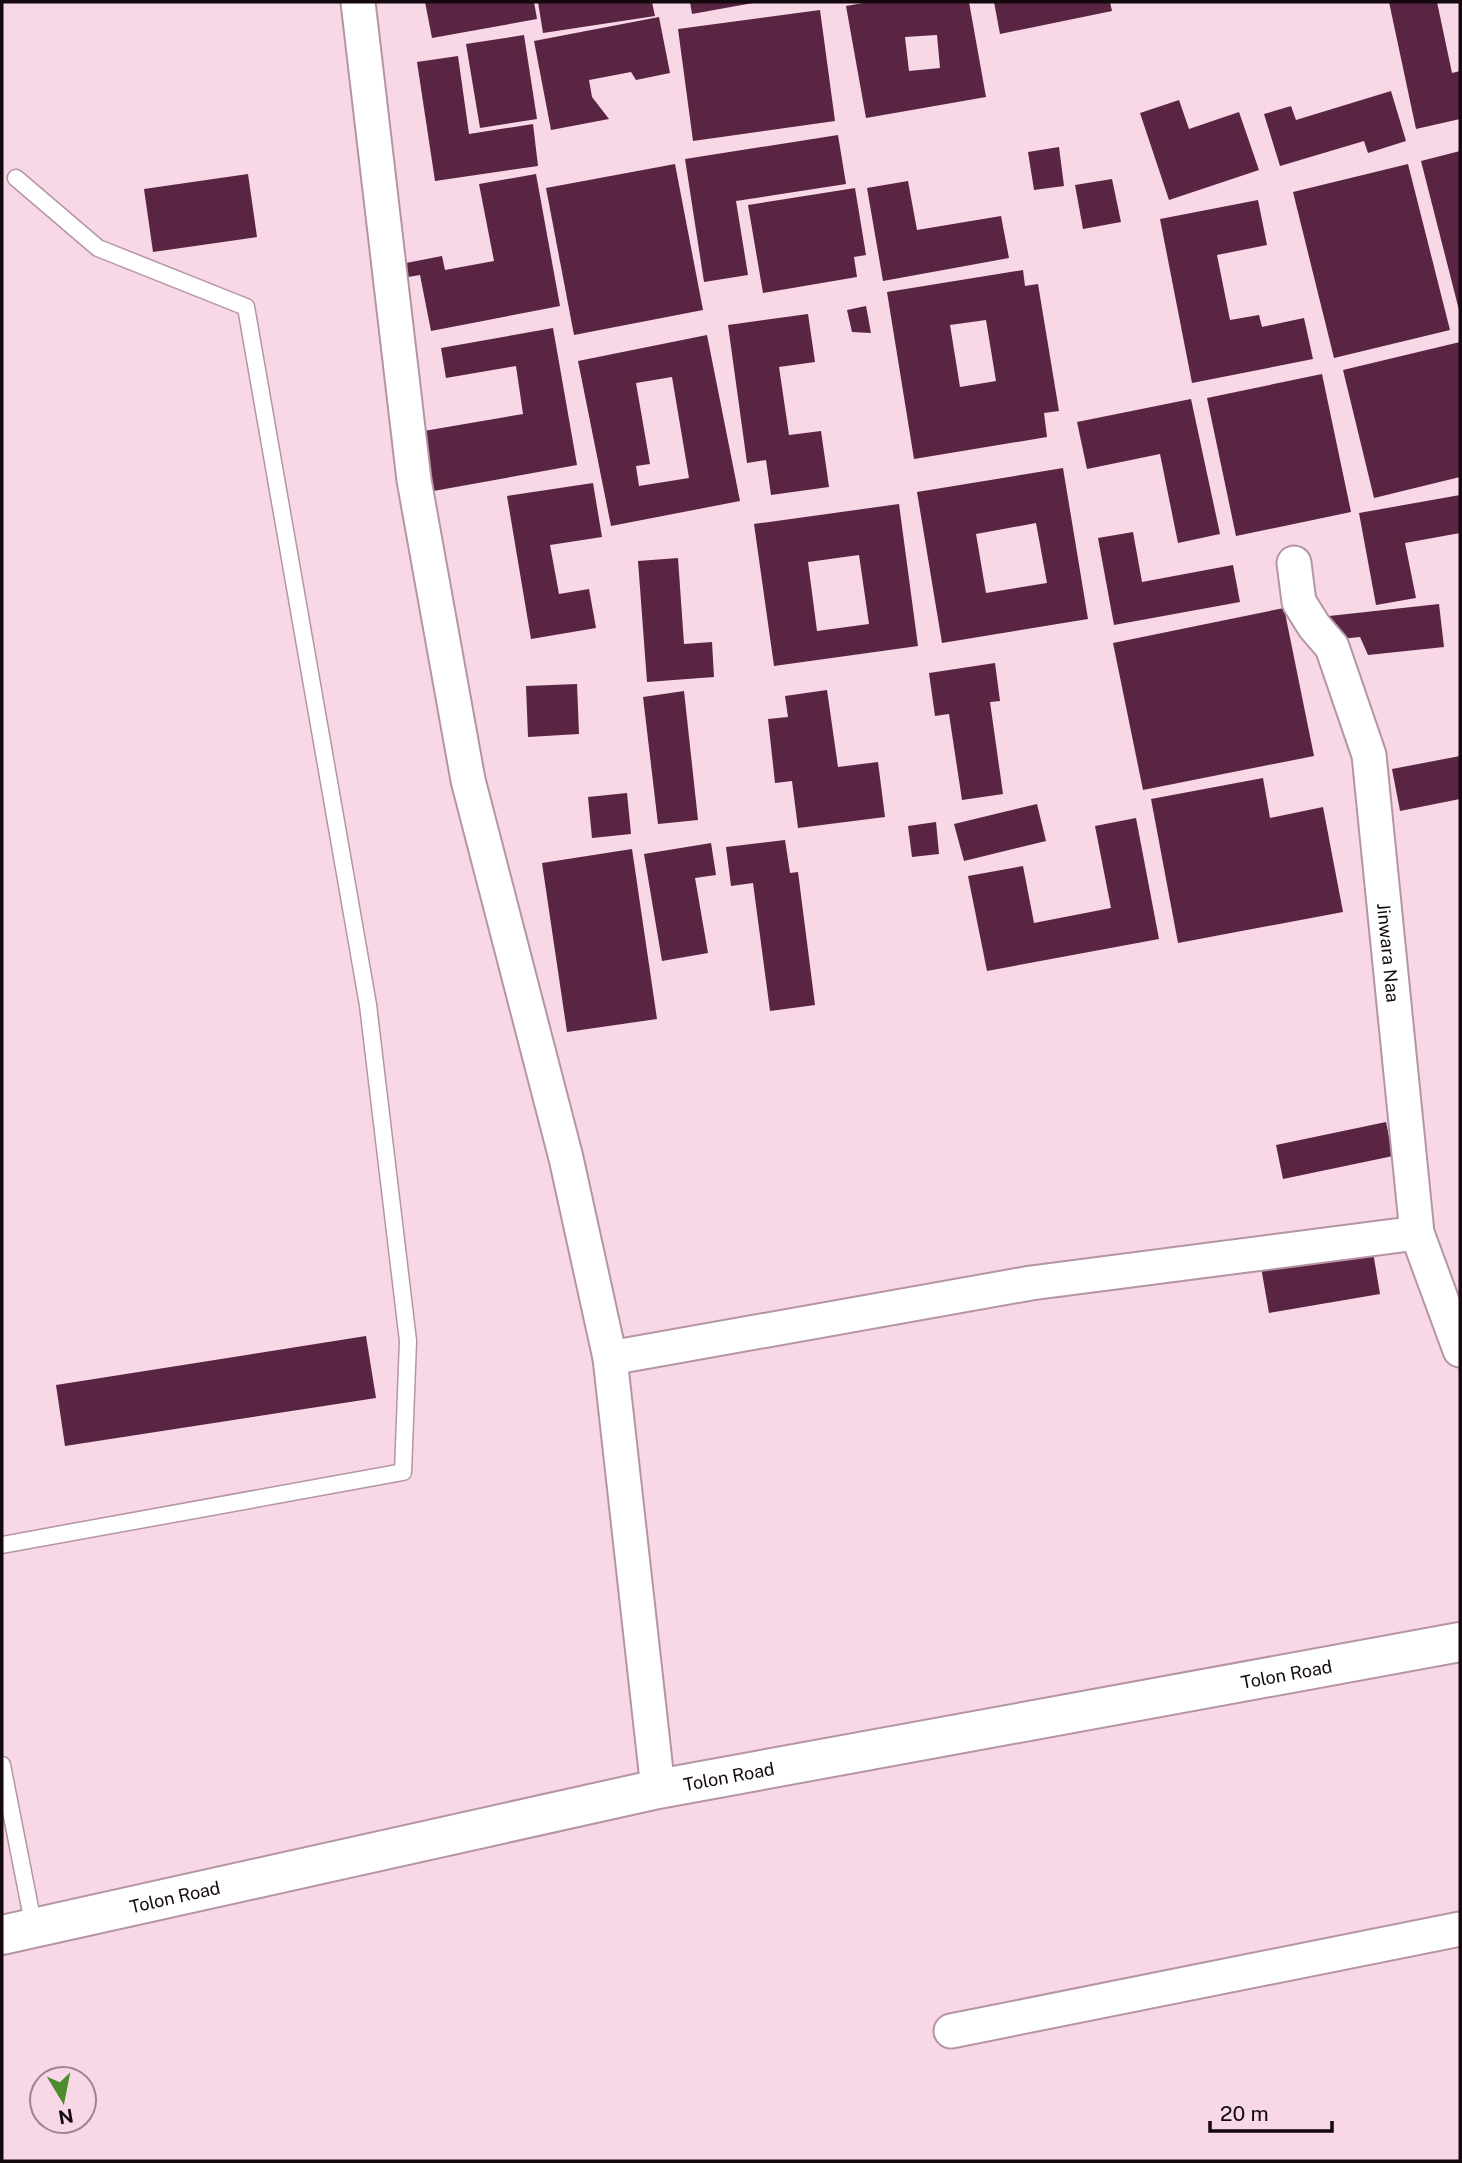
<svg xmlns="http://www.w3.org/2000/svg" width="1462" height="2163" font-family="'Public Sans',sans-serif">
	<rect width="100%" height="100%" fill="#f8d7e7"/>
	<g fill="#592542" fill-rule="evenodd">
		<polygon points="425,2 534,2 537,19 432,38"/>
		<polygon points="538,2 652,2 655,16 543,33"/>
		<polygon points="690,2 753,2 753,3 692,14"/>
		<path d="M869,2H969L986,97L866,118L846,6ZM937,35L940,68L909,71L905,37Z"/>
		<polygon points="994,2 1110,2 1112,11 1000,34"/>
		<polygon points="1389,2 1437,2 1452,73 1460,71 1460,119 1416,129"/>
		<polygon points="820,10 835,121 693,141 678,29"/>
		<polygon points="659,17 670,73 636,80 631,72 589,80 592,97 609,119 551,130 534,41"/>
		<polygon points="524,35 537,119 480,128 466,44"/>
		<polygon points="458,56 469,134 533,124 538,166 435,181 417,62"/>
		<polygon points="1391,91 1406,141 1368,153 1364,141 1280,166 1264,114 1291,106 1296,120"/>
		<polygon points="1179,100 1189,129 1239,112 1259,170 1169,200 1140,113"/>
		<polygon points="838,135 846,184 736,201 748,275 704,282 685,159"/>
		<polygon points="1059,147 1064,186 1034,190 1028,152"/>
		<polygon points="1460,151 1460,309 1459,310 1421,161"/>
		<polygon points="675,164 703,310 574,335 546,188"/>
		<polygon points="1408,164 1450,330 1334,358 1293,192"/>
		<polygon points="248,174 257,237 153,252 144,189"/>
		<polygon points="536,174 560,306 431,331 420,275 408,277 406,263 442,256 445,270 494,261 479,184"/>
		<polygon points="1112,179 1121,222 1083,229 1075,185"/>
		<polygon points="908,181 917,230 1001,216 1009,258 883,281 867,188"/>
		<polygon points="855,188 866,255 854,257 857,277 763,293 748,205"/>
		<polygon points="1258,200 1267,245 1217,255 1230,320 1259,315 1262,327 1304,318 1313,359 1192,383 1160,219"/>
		<path d="M1023,270L1025,286L1038,284L1059,411L1044,413L1047,437L914,459L887,292ZM986,320L996,381L960,387L950,325Z"/>
		<polygon points="866,306 871,333 852,332 847,310"/>
		<polygon points="808,314 815,362 779,367 789,435 821,431 829,487 771,495 766,460 747,463 728,325"/>
		<polygon points="553,328 577,465 428,492 418,432 523,414 516,366 446,378 441,348"/>
		<path d="M707,335L740,501L611,526L578,361ZM672,377L689,478L639,486L636,466L650,464L636,383Z"/>
		<polygon points="1460,342 1460,477 1374,498 1343,370"/>
		<polygon points="1322,374 1351,512 1236,536 1207,398"/>
		<polygon points="1191,399 1220,534 1178,543 1160,454 1087,469 1077,422"/>
		<path d="M1063,468L1088,619L942,643L917,492ZM1036,523L1047,583L986,593L976,534Z"/>
		<polygon points="593,483 602,537 550,545 559,594 589,589 596,628 531,639 507,496"/>
		<polygon points="1460,495 1460,533 1405,543 1416,598 1376,605 1359,513"/>
		<path d="M899,504L918,646L774,666L754,524ZM859,555L869,624L817,631L808,562Z"/>
		<polygon points="1133,532 1142,582 1233,565 1240,602 1114,625 1098,538"/>
		<polygon points="678,558 684,644 712,642 714,677 647,682 638,561"/>
		<polygon points="1439,604 1444,647 1368,655 1360,637 1331,640 1329,616"/>
		<polygon points="1284,608 1314,756 1143,790 1113,643"/>
		<polygon points="995,663 1000,701 990,702 1003,794 962,800 949,714 935,716 929,673"/>
		<polygon points="577,684 579,734 528,737 526,686"/>
		<polygon points="827,690 838,767 878,762 885,817 798,828 792,781 775,783 768,719 788,717 785,696"/>
		<polygon points="684,691 698,820 658,824 643,697"/>
		<polygon points="1460,756 1460,799 1400,811 1392,769"/>
		<polygon points="1263,778 1270,818 1323,807 1343,912 1178,943 1151,799"/>
		<polygon points="627,793 631,834 592,838 588,797"/>
		<polygon points="1037,804 1046,841 964,861 954,824"/>
		<polygon points="1136,818 1159,939 987,971 968,876 1023,866 1034,923 1111,908 1095,826"/>
		<polygon points="936,822 939,854 912,857 908,826"/>
		<polygon points="785,840 790,873 798,872 815,1005 770,1011 753,883 731,886 726,847"/>
		<polygon points="711,843 716,875 695,878 708,953 662,961 644,854"/>
		<polygon points="632,849 657,1019 567,1032 542,863"/>
		<polygon points="1386,1122 1393,1156 1283,1179 1276,1145"/>
		<polygon points="1372,1246 1380,1294 1269,1313 1261,1267"/>
		<polygon points="366,1336 376,1398 65,1446 56,1385"/>
	</g>
	<g fill="none" stroke-linecap="round" stroke-linejoin="round">
		<g stroke="#b595a5" stroke-width="19">
			<g id="lane">
				<polyline points="2,1545 403,1472 408,1341 368,1005 246,307 98,248 16,178"/>
				<polyline points="2,1765 34,1928"/>
			</g>
		</g>
		<g stroke="#b595a5" stroke-width="37">
			<g id="street">
				<polyline points="358,2 414,480 468,780 566,1158 610,1358 658,1789"/>
				<path id="s1" d="M1294,563L1299,602L1314,626L1332,647L1369,755L1417,1233L1460,1350"/>
				<polyline points="610,1358 1031,1283 1417,1233"/>
				<polyline points="951,2031 1460,1929"/>
			</g>
		</g>
		<g stroke="#b595a5" stroke-width="42">
			<g id="secondary">
				<path id="s2" d="M2,1935L658,1789L1460,1642"/>
			</g>
		</g>
		<use href="#lane" stroke="#fff" stroke-width="16"/>
		<use href="#street" stroke="#fff" stroke-width="33"/>
		<use href="#secondary" stroke="#fff" stroke-width="38"/>
	</g>
	<g text-anchor="middle" dominant-baseline="central" stroke-width="7" stroke-linejoin="round" paint-order="stroke">
		<g font-size="18" fill="#13090e" stroke="#f8d7e7">
			<text stroke="none"><textPath href="#s1" startOffset="408">Jinwara Naa</textPath></text>
			<text stroke="none"><textPath href="#s2" startOffset="1311">Tolon Road</textPath></text>
			<text stroke="none"><textPath href="#s2" startOffset="744">Tolon Road</textPath></text>
			<text stroke="none"><textPath href="#s2" startOffset="177">Tolon Road</textPath></text>
		</g>
	</g>
	<rect width="1462" height="2163" fill="none" stroke="#13090e" stroke-width="7"/>
	<g transform="translate(63 2100) rotate(170)"><circle r="33" fill="#f8d7e7" stroke="#9c8590" stroke-width="2"/>
	<path d="M0-5L12 26L0 18L-12 26Z" fill="#4c8c2e"/>
	<text y="-10" font-size="19" font-weight="bold" text-anchor="middle" fill="#13090e">N</text>
	</g>
	<path d="M1210 2121v10h122v-10" fill="none" stroke="#13090e" stroke-width="3.5"/>
	<text x="1220" y="2121" font-size="21" fill="#13090e" stroke="#f8d7e7" stroke-width="5" paint-order="stroke">20 m</text>
</svg>
